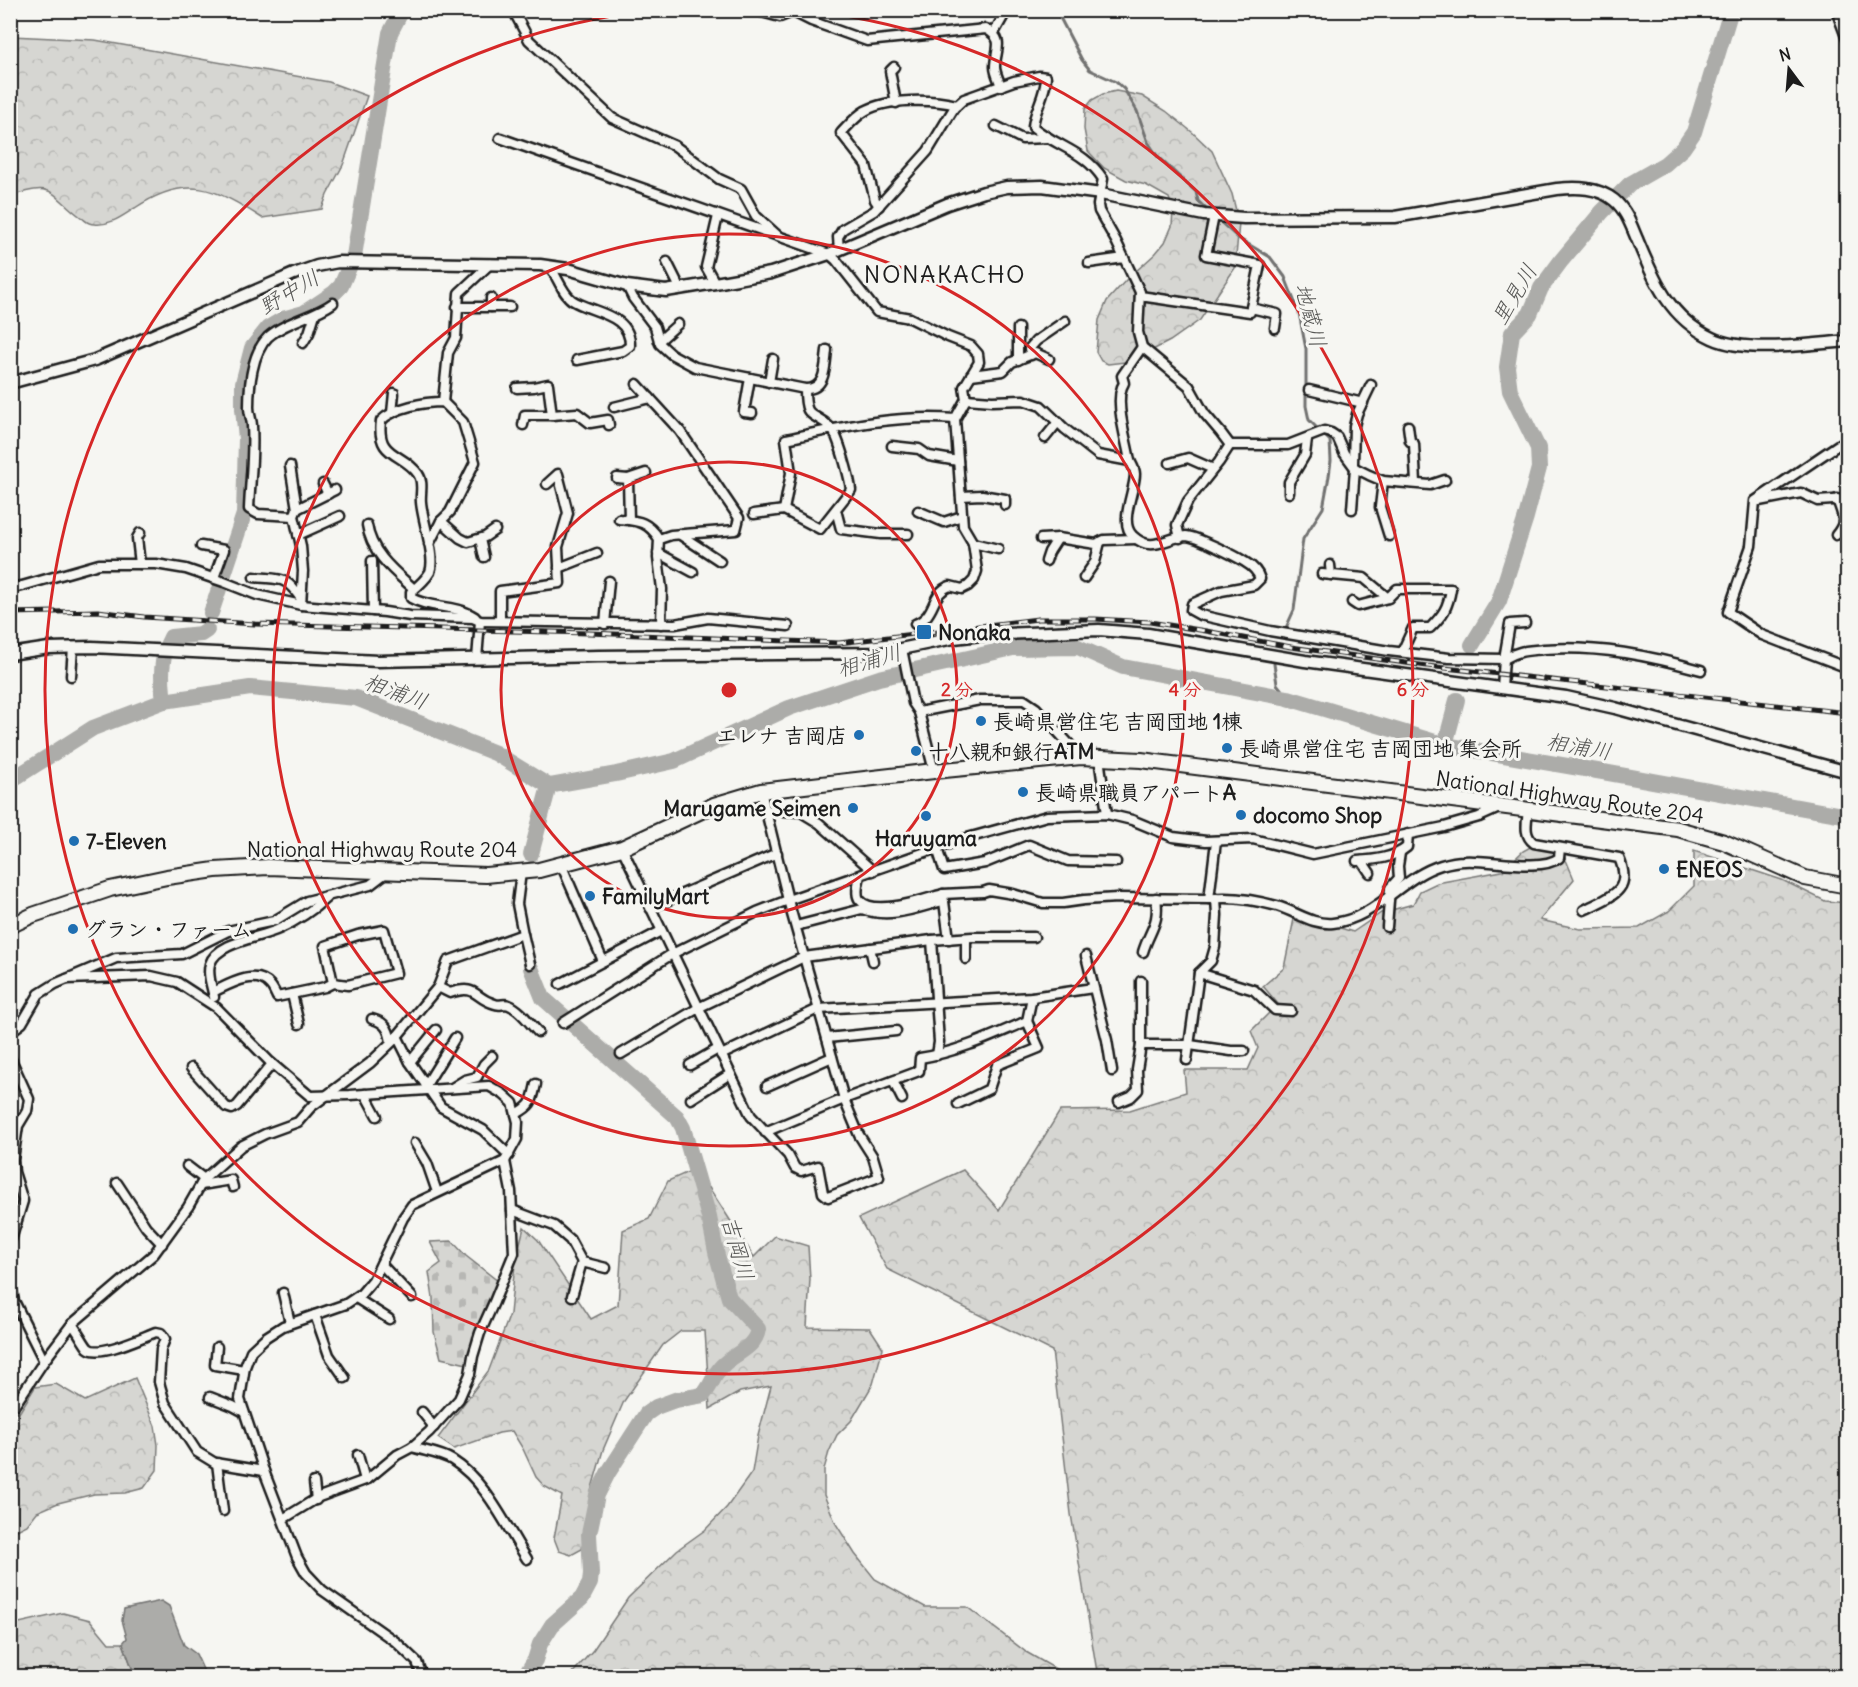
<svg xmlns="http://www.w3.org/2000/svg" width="1858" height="1687" font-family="Delius,'Klee One',sans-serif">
	<defs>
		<pattern id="forest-crowns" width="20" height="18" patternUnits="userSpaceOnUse" patternTransform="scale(1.5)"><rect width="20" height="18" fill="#d6d6d2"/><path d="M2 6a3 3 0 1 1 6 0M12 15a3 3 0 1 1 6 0" fill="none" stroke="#b7b7b4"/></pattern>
		<pattern id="cemetery-stones" width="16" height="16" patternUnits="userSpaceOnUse" patternTransform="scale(1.5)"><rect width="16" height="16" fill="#d6d6d2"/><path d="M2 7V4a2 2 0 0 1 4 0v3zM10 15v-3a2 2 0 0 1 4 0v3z" fill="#b7b7b4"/></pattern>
	</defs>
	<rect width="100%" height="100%" fill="#f6f6f2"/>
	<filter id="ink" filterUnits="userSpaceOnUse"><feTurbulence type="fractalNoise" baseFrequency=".0167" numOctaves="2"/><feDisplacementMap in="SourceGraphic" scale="12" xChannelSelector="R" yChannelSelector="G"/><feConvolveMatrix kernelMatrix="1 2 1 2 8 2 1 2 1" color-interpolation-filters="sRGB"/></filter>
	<g filter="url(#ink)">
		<g fill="url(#forest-crowns)" stroke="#797977" stroke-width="1.5">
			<path d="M11,36L95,40L329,82L367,96L343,165L327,195L322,209L262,218C214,187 186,174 135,208C122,216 110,226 94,224C88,224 86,221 82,218C50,195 56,180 11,196Z"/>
			<polygon points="1116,91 1142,96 1166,111 1192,132 1212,151 1232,194 1239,223 1235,268 1200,320 1170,341 1141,356 1125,362 1108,364 1101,361 1096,352 1099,320 1107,301 1126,280 1155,254 1165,242 1172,226 1173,210 1169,198 1146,185 1126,180 1104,168 1088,151 1084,129 1085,109 1092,100 1103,94"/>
			<polygon points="1541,841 1561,848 1574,879 1540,920 1580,929 1639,928 1669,911 1694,886 1694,851 1782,880 1825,901 1847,903 1847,1676 1095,1676 1097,1672 1071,1514 1052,1351 887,1269 859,1218 963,1170 999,1210 1060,1111 1130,1110 1186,1092 1184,1070 1248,1070 1258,1048 1251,1031 1278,1004 1263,986 1284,968 1295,914 1353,932 1381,913 1413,904 1420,891 1437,883 1502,871 1523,851"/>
			<polygon points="688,1172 708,1186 754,1257 775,1236 808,1246 810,1279 807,1327 870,1328 883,1348 873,1384 851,1421 837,1435 829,1452 824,1469 824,1495 836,1524 855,1554 875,1579 925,1607 967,1607 1026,1652 1068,1676 570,1676 593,1650 628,1598 677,1550 705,1530 727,1507 752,1472 758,1436 771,1386 740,1392 710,1409 705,1331 681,1331 663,1345 624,1401 603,1450 590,1495 590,1526 582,1549 571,1555 559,1551 554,1538 562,1496 544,1486 536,1477 523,1449 512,1431 499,1433 454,1449 438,1438 489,1370 510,1314 515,1264 524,1227 538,1240 591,1319 618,1305 623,1230 649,1219 668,1181"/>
			<polygon points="135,1378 155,1426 158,1445 157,1470 144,1488 125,1493 94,1494 58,1503 37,1512 27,1525 11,1533 11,1422 19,1413 35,1387 56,1384 85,1401"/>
			<polygon points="63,1613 90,1620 109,1643 123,1643 135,1676 11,1676 10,1625"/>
		</g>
		<path fill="url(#cemetery-stones)" stroke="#797977" stroke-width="1.5" d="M452,1241L466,1256L499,1282C485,1309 474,1334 467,1364L441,1358L434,1332L433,1298L429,1272L441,1263L430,1242Z"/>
		<polygon fill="#acaca9" stroke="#727271" stroke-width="1.5" points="161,1601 169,1606 184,1645 196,1654 206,1676 135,1676 123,1643 127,1638 122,1620 124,1609"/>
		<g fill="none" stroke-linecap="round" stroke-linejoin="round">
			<g stroke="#727271" stroke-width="3">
				<polyline points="1056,10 1082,60 1090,70 1116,82 1124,89 1137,111 1148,142 1158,157 1196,192 1198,201 1210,213"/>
				<polyline points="1217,219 1238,238 1270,257 1285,277 1299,313 1306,349 1306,406 1309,420 1330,441 1331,461 1329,476 1323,508 1303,539 1294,610 1285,630"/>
				<polyline points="1274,664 1277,684 1288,698"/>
			</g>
			<g stroke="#acaca9" stroke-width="16">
				<polyline points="211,613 244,514 246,439 243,409 243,383 252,348 268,328 283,319 304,313 334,293 341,286 354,256 390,33 402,10"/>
				<polyline points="1472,645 1499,601 1526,517 1539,468 1538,448 1510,391 1507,367 1512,333 1530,314 1541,288 1561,261 1602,212 1630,184 1665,164 1683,148 1694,132 1731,10"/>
				<path d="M164,701C161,679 160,657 171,637L201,634L207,630"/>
				<polyline points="1445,745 1457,700"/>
				<polyline points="10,781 93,728 164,701 250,688 356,698 495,753 549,786 616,774 674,761 789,708 879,678 1013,648 1078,647 1123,667 1288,698 1445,745 1603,772 1848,816"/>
				<polyline points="531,854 549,786"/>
				<path d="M525,1676L535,1660L540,1644L552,1625L582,1598L590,1583L591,1573L589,1534L597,1495L608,1473L646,1414L656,1407L675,1400L703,1395C711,1387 714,1374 722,1366C734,1353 755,1349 758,1329L729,1298L716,1252L709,1217L683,1128L677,1117L543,998L531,968"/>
			</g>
			<g stroke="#1c1c1c" stroke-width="13">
				<g id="minor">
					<polyline points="513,10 529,40 612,118 675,146 719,179 741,189 756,216 777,235"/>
					<path d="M754,10L780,17L793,12L811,21L867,41L986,29C1006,40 995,50 995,67C995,73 999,80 1001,86"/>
					<polyline points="1836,10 1848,42"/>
					<polyline points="994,33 1007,10"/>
					<polyline points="894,67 890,71 896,103"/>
					<polyline points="996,126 1022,139 1048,138"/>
					<path d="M500,138L829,254L836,260L877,312L910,318L948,337L971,346L978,354L979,362L964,387L966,399L955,419C897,414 842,427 786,439L791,473L784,510"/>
					<path d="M879,206L875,200L866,165L841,133C848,126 856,116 865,111C888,98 932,99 957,105"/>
					<path d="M839,250L838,237L843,229L874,211L928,151L954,108L964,99L1014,81L1039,76L1046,77C1046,95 1034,110 1033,127C1057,147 1085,151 1103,179L1098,205L1099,211L1116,241L1140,292L1138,332L1142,347L1189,386L1204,413L1221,433L1230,445"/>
					<polyline points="667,262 680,288"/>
					<polyline points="1089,263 1124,258"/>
					<path d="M551,268C557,277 563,294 572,300C591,313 631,313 630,346L623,351L577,360"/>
					<polyline points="715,283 706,267 718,216"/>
					<path d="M627,286L633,298L655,327L660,344L671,354L695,367L805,389C805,422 813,410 831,428C838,434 850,479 851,490L820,529L784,510L754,514"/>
					<polyline points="1140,296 1250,312 1260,265 1206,255 1214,216"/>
					<polyline points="491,298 491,307"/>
					<polyline points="457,307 510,307"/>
					<polyline points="1251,308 1277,314 1275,328"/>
					<polyline points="1018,328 1018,360"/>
					<polyline points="659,341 678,324"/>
					<polyline points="303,343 309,333 315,314"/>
					<polyline points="1031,355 1029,349 1036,341 1065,321"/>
					<polyline points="971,375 1003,371 1012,362 1035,353 1049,359"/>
					<polyline points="750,378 744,412 752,413"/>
					<polyline points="769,382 773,359"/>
					<polyline points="637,384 680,431 739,518 736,530 671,535 659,539 658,558 662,589 661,624"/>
					<polyline points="517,388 534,387 548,384 552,415 525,415 523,425"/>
					<path d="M805,389C826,390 825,366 827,350"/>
					<polyline points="1309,390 1363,403"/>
					<path d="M966,399L992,401L1023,400L1041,406L1065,429L1098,455L1130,461C1132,465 1135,469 1135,474C1135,491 1118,523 1133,536C1152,554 1166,537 1186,536C1195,536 1236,556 1245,562C1252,566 1258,572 1260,579L1254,585L1221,591L1192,604L1191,610L1200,615L1270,631L1389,651L1449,658L1504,659L1502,688"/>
					<polyline points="443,402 448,353 456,338 459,293 490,264"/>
					<polyline points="614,407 650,398"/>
					<polyline points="392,413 394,393"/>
					<polyline points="552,415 577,413 590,423 608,420 609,425"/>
					<polyline points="1408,426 1410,441 1414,444 1416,483"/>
					<polyline points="1045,438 1058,422"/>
					<polyline points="1848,442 1838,445 1755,501 1751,546 1728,612 1762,635 1848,668"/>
					<polyline points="1230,445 1288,445 1324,431 1331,433 1337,437 1344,453 1355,468 1369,475 1383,481 1430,485 1445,480"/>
					<polyline points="892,446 919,449 929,456 958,461"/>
					<path d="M1130,461C1127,441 1113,399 1124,383L1122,376L1142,347"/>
					<polyline points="1170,463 1188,458 1213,469"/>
					<polyline points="1353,464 1354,426 1357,414 1371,385"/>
					<polyline points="290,466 297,509 294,516 301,546 303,571 301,605"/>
					<polyline points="617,478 628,479 629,520"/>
					<polyline points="628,479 646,473"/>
					<polyline points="1383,481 1380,507 1389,536"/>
					<polyline points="323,484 328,494"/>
					<polyline points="1289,493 1289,482 1305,455 1307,439"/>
					<polyline points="961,496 982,495 1005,499 1005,505"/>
					<polyline points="1759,501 1801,493 1818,501 1848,499"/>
					<polyline points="297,509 335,490"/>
					<polyline points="1352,509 1355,468"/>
					<polyline points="836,510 841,529 881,534 908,534"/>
					<polyline points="918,511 944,522 962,516"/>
					<path d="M294,516L258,514L249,509C250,482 254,453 252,426C252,420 249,414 249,407C249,386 252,353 268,337C286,321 314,317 333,303"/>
					<path d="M619,519C638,521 648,521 659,539"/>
					<polyline points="441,521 460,538 468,542 485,537 495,530"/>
					<path d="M367,525C371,553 394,571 414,589"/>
					<polyline points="140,533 137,538 140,564"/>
					<polyline points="679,534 720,561"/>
					<polyline points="298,535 340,516"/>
					<path d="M1836,535C1848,521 1842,515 1837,499"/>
					<polyline points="1180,538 1177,525 1188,501 1219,462 1230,445"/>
					<polyline points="480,539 484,557"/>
					<polyline points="1041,539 1058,538 1096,544 1104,540 1136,539"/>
					<polyline points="973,543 998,549"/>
					<path d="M429,544L441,521L450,512L475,462L463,422L443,402C425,402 394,407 381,421C376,458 403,452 418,474C424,482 420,493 421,502C422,519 436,557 430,572C426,579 417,587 411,592V598C430,609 455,604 475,617"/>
					<polyline points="201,546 224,550 214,578"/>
					<polyline points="658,553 693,572"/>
					<polyline points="372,561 373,611"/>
					<polyline points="1046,561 1049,552 1058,538"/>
					<polyline points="1330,565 1331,575"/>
					<polyline points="559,568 597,553"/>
					<path d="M1322,574L1364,578L1388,598L1397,589H1451C1448,608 1443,615 1430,628H1413L1402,652"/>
					<path d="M254,577C281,580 285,575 301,599"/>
					<polyline points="1084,578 1095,562 1100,542"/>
					<polyline points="10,588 22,586 99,564 156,564 186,569 224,582 257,595 301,605 385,612 410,616 473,618 480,621 675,624 708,618 788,626"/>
					<polyline points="1352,602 1358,606 1388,598"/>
					<polyline points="500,621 500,591 560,583 558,547 568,513 558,474 547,484"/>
					<polyline points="605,624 609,581"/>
					<path d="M915,624C937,616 930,593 950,586L962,589L968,586L974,580L977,571L973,543L963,526L955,419"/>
					<polyline points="902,649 913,703 919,712 934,771"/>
					<polyline points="477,659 480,621"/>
					<path d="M1504,659C1519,650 1527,651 1544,649C1598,645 1650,656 1701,670"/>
					<polyline points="1504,659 1510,624 1525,623"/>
					<polyline points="71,676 73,647"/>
					<polyline points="919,712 980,700 1024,700 1036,708 1081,757"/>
					<polyline points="1099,758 1107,814"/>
					<polyline points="766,810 801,812 819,823 873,871"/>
					<path d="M1528,810C1527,822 1523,835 1534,843L1619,858C1634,892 1609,897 1584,910"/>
					<path d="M1216,841L1209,899C1230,896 1255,900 1277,906C1297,912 1312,925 1333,923C1376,919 1401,877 1441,865C1448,863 1457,861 1464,861C1488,859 1540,872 1559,858L1560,848"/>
					<polyline points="622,848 751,1116 788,1155 795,1168 801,1171 818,1166 823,1193 828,1197 879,1177 873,1157 859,1135 844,1099 788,900 761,791"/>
					<polyline points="937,848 944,870 985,863 1029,845 1068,861 1116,862"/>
					<path d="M1357,861C1374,860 1394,858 1407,847L1408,834"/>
					<polyline points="1362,861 1370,873"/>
					<polyline points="561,864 603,961"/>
					<path d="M860,875C859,882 855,892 859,899C873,918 925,899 943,894L949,939"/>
					<polyline points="943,894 983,892 989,890 1013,894 1043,903 1063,903 1084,900 1117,898 1209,899"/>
					<polyline points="650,908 777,853"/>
					<path d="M796,926L862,909C888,919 914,909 939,902"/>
					<polyline points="1387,927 1390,888 1399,878 1398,866 1400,853"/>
					<polyline points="523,934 530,964"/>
					<polyline points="966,938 966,959"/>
					<polyline points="870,948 873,961"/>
					<path d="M1143,952C1150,929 1160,924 1156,898"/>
					<polyline points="1086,956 1107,1040 1112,1071"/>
					<polyline points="1199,973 1254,990 1275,1010 1291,1011"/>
					<polyline points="67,979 151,976 177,982 217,1008 270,1062 310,1096 350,1095 489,1086 503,1094 513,1103 518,1122 517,1139 505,1161 511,1191 514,1253 494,1302 480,1333 473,1356 470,1374 459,1399 429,1432 412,1447 397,1455 368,1479 319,1497 283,1519"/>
					<polyline points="1141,981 1141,1045 1190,1045 1231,1051 1244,1051"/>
					<polyline points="560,984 661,931"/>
					<path d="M438,987L450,993C478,984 473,998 495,1004C499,1006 505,1003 509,1005C520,1009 530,1024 538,1032"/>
					<path d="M213,992C228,985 256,968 270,985C273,988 275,993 277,997L325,987L333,983L348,985L396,973L384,930L358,935L325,946L333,983"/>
					<polyline points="292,994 299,1024"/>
					<path d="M214,997C212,987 207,975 210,964C217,942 260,938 279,929C296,921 312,911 326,898"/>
					<path d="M372,1019C385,1022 389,1029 391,1042"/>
					<polyline points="563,1023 672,954 757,912 788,900 960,840 1047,816 1107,814 1132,820 1173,837 1206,841 1253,839 1313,854 1444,827 1479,817 1499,808"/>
					<polyline points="10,1032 22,1023 39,994 55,984 116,958 182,954 228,931 274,921 307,901 370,885 387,872"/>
					<polyline points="397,1036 410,1062 441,1107 483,1130 509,1155"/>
					<polyline points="827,1038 896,1031"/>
					<polyline points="621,1054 700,1007 804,957 932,940"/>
					<polyline points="721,1055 818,1009 1032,997 1093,988"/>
					<polyline points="937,1055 939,1042 932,940 972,937 1034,937"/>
					<polyline points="10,1057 29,1099 27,1111 18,1126 13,1160 14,1172 23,1201 10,1243"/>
					<polyline points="1187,1060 1199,973 1211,961 1215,947 1217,915 1216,898"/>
					<polyline points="410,1062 436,1030"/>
					<polyline points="690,1065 718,1049"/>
					<polyline points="191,1068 226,1107 232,1109 237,1106 272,1064"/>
					<polyline points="893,1081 902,1099"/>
					<polyline points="426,1085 455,1038"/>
					<polyline points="767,1086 832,1057"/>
					<polyline points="452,1088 465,1080 477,1077 484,1064 492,1056"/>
					<polyline points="365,1094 377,1116"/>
					<polyline points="691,1099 730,1074"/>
					<polyline points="1119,1102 1131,1097 1138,1090 1137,1070 1141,1045"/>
					<polyline points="958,1104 989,1089 997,1065 1039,1048 1027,1021"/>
					<path d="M516,1114C533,1105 532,1101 536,1084"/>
					<path d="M765,1132L844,1099L919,1071L920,1058C958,1052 992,1036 1027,1021L1032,997"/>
					<polyline points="415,1143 427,1163 437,1192"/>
					<polyline points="187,1166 204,1179"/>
					<polyline points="117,1183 146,1227 162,1244"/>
					<polyline points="201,1185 231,1180 233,1187"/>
					<polyline points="512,1210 554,1226 570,1240 582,1262 606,1268"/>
					<polyline points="381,1264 412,1297"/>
					<polyline points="10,1281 14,1301 44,1361"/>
					<polyline points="283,1293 290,1323"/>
					<polyline points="572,1296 582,1262"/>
					<polyline points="356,1298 389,1319"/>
					<polyline points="315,1315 329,1355 345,1378"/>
					<path d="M72,1324C78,1331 83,1342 88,1348C99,1358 144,1336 156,1332L161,1333L165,1339L161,1349L159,1382L165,1403L197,1452L215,1463L264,1471"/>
					<polyline points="217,1347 215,1365 244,1370"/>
					<polyline points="210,1397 233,1406 244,1412"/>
					<polyline points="10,1412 44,1361 72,1324 154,1254 188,1207 204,1179 241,1146 265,1134 298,1122 311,1107 370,1063 394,1040 438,987 448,961 523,934 517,904 521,872"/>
					<polyline points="422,1412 434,1427"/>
					<path d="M412,1447C424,1451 441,1453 452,1460C486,1481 506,1526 527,1559"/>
					<polyline points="358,1455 365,1480"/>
					<polyline points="217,1463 223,1511"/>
					<polyline points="314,1482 316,1500"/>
					<polyline points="422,1676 417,1662 396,1642 322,1590 306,1573 297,1557 264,1471 240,1399 245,1367 251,1351 266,1337 283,1326 346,1304 361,1294 373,1280 403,1218 412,1205 505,1161"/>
				</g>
			</g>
			<g stroke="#1c1c1c" stroke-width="15">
				<g id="tertiary">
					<path d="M10,383L95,360L294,274L317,266L338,262L540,265L568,269L627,286L666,291L715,283L771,273L829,254L947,204L984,192L1007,187L1042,186L1101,194L1204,215L1244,218L1395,217L1557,189C1577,187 1598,187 1614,200C1626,210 1631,225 1637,239C1654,280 1669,318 1712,338C1746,354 1810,344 1848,341"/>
					<polyline points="10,654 49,648 92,647 378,661 599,656 881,653 954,638 981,635 1099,630 1148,634 1305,661 1566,697 1615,708 1848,772"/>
				</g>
			</g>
			<g stroke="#1c1c1c" stroke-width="18">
				<polyline id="trunk" points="10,926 33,915 110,889 167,877 215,870 268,867 486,875 539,870 622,848 714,805 761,791 934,771 1081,757 1141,760 1678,829 1724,842 1805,878 1848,886"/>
			</g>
			<use href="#minor" stroke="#f6f6f2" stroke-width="8"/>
			<use href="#tertiary" stroke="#f6f6f2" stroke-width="10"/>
			<use href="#trunk" stroke="#f6f6f2" stroke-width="14"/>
			<g stroke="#1c1c1c" stroke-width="5">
				<polyline id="rail" points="10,613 98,611 144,617 255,624 589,633 839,643 1038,619 1095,619 1150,622 1206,631 1291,647 1427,666 1848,713"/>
			</g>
			<use href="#rail" stroke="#f6f6f2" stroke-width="3" stroke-dasharray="9" stroke-linecap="butt"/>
		</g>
	</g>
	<g fill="none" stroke="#d62828" stroke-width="3">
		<circle cx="729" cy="690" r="228"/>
		<circle cx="729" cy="690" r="456"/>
		<path d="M812 11A684 684 0 1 1 646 11"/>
	</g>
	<g fill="#1f6fb2" stroke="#f6f6f2" stroke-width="2">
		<rect x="916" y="624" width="16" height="16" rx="3"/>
		<circle cx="981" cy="721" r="6"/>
		<circle cx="859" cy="735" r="6"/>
		<circle cx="1227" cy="748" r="6"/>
		<circle cx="916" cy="751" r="6"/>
		<circle cx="1023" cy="792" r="6"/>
		<circle cx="853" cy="808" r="6"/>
		<circle cx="1241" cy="815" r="6"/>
		<circle cx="926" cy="816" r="6"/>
		<circle cx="74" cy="841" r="6"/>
		<circle cx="1664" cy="869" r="6"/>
		<circle cx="590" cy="896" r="6"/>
		<circle cx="73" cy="929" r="6"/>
	</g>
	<g text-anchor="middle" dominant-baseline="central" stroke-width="6" stroke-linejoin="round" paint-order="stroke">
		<g font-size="21" font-weight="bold" fill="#1c1c1c" stroke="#f6f6f2" text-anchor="start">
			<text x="938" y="632">Nonaka</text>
			<text x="993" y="721">長崎県営住宅 吉岡団地 1棟</text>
			<text x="847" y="735" text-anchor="end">エレナ 吉岡店</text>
			<text x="1239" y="748">長崎県営住宅 吉岡団地 集会所</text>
			<text x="928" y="751">十八親和銀行ATM</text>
			<text x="1035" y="792">長崎県職員アパートA</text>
			<text x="841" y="808" text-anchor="end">Marugame Seimen</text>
			<text x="1253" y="815">docomo Shop</text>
			<text x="926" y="838" text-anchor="middle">Haruyama</text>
			<text x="86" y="841">7-Eleven</text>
			<text x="1676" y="869">ENEOS</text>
			<text x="602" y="896">FamilyMart</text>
			<text x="85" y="929">グラン・ファーム</text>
		</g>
		<g font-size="21" fill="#1c1c1c" stroke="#f6f6f2">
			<text transform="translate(1570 797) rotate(8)">National Highway Route 204</text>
			<text x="382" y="849">National Highway Route 204</text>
		</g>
		<g font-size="22" font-style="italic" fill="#565654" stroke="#f6f6f2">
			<text transform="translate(289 292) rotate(-31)">野中川</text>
			<text transform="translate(1514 294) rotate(-59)">里見川</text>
			<text transform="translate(1311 315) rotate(75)">地蔵川</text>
			<text transform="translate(869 660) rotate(-16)">相浦川</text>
			<text transform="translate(396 691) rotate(20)">相浦川</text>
			<text transform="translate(1579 746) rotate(10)">相浦川</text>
			<text transform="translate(738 1248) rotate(74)">吉岡川</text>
		</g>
		<g font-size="24" letter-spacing="1.5" fill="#1c1c1c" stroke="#f6f6f2">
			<text x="945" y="274">NONAKACHO</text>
		</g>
	</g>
	<circle cx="729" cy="690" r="9" fill="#d62828" stroke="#f6f6f2" stroke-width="3"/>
	<g font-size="18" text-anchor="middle" font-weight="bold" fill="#d62828" stroke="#f6f6f2" stroke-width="6" stroke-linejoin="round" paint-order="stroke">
		<text x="957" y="696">2 分</text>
		<text x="1185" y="696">4 分</text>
		<text x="1413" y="696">6 分</text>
	</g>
	<rect width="1858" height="1687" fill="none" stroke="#f6f6f2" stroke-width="36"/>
	<rect x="18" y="18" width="1822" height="1651" fill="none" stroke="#1c1c1c" stroke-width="2" filter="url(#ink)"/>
	<g transform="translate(1789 69) rotate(344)" stroke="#f6f6f2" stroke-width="4.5" paint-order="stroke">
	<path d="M0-4.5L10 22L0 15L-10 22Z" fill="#1c1c1c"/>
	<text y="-9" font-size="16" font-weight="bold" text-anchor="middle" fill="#1c1c1c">N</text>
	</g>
</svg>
